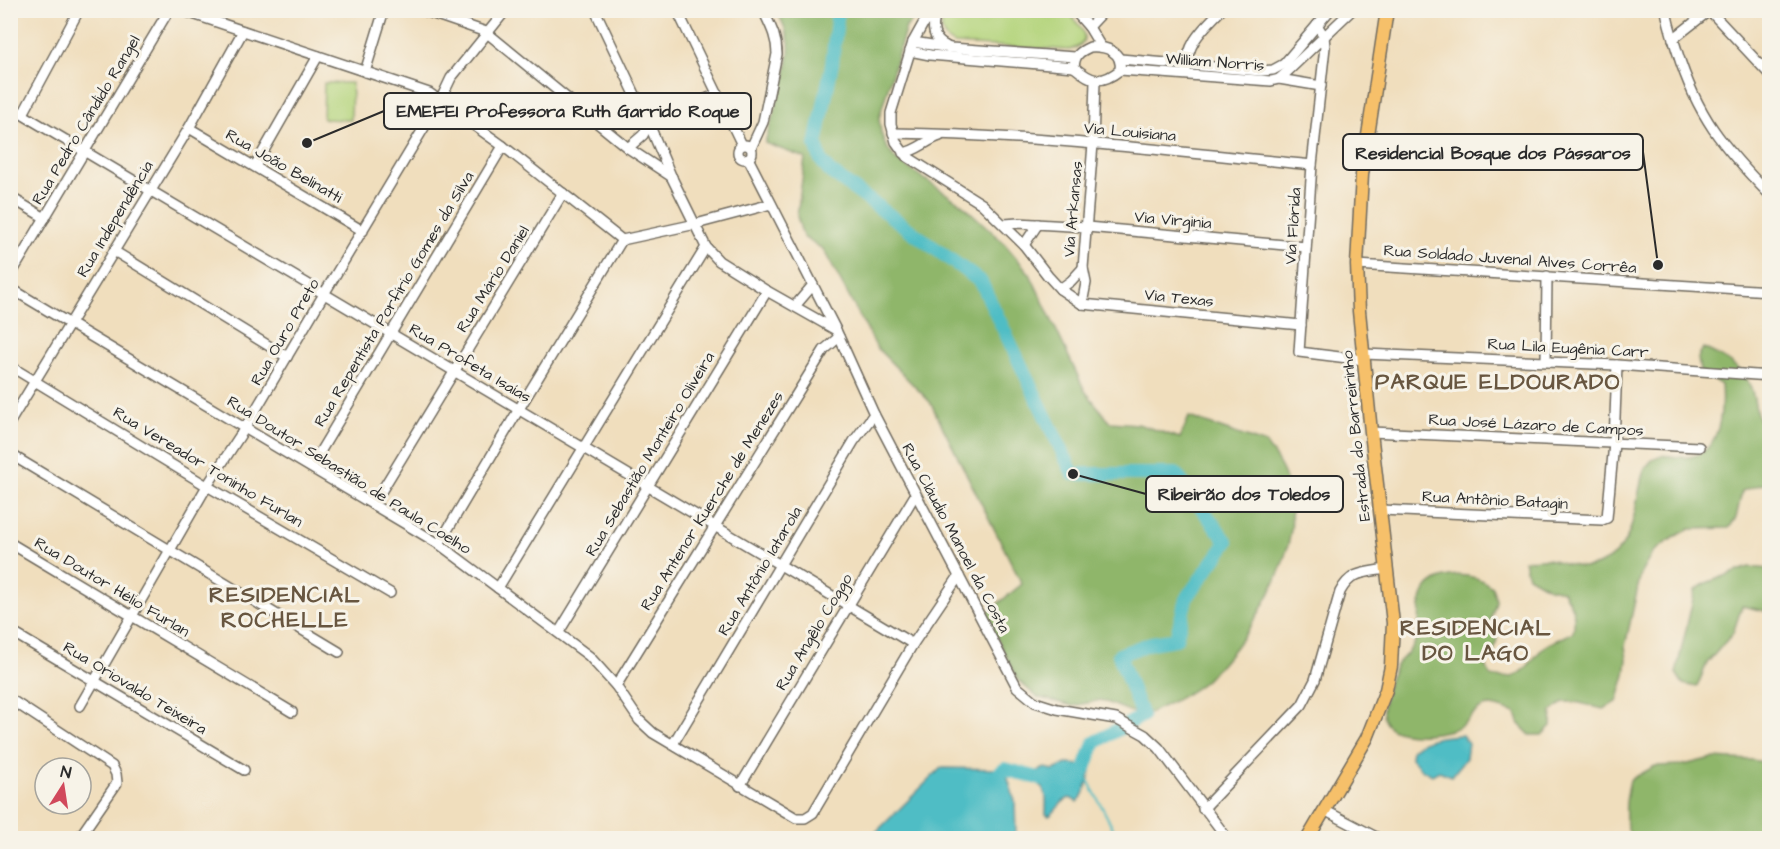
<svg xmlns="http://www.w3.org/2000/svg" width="1780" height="849" font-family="'Architects Daughter',sans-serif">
	<rect width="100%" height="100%" fill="#f7f3e8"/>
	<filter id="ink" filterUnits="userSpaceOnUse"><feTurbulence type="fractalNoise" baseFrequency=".0167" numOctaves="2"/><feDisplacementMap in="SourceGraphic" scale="12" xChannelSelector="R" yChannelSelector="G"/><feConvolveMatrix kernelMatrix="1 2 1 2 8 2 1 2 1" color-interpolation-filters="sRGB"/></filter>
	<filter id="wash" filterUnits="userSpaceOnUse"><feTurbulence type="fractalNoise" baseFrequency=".008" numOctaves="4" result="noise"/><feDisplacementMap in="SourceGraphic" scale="24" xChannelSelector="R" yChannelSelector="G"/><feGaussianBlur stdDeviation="1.35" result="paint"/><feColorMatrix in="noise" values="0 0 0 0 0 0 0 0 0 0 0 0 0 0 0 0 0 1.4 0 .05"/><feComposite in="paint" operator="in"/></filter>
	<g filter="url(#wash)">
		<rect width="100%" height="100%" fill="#f0debd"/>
		<g fill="#b4d47b" stroke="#708053" stroke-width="1.5">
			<path d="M971,10L1066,11C1078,22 1098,43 1069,50L954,44C941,38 938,27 946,16Z"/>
			<polygon points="324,83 352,83 351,120 323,119"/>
		</g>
		<g fill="#8fb66b" stroke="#5d704b" stroke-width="1.5">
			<path d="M777,11H922L906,27L879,118L881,133L886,146L895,159L963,205L1003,242L1030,274L1085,391L1110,422L1138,424L1180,438L1189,417L1266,444C1273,454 1284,468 1286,480C1289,492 1293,518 1291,530C1283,583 1244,644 1206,680C1189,695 1162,707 1142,716L1101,700L1073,706L1037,697L1018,680L985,614L1022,584L930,402L877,348L823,249L803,237L797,216L805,158L765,143C771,117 792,67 789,42C787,30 781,20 777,11Z"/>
			<path d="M1703,348C1728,359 1748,370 1754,399C1757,415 1757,420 1769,432V482L1742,491L1736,518L1729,528L1690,529L1676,536L1653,552L1641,573L1625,646L1627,659L1625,675L1617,702L1603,709L1576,702H1564L1552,711L1551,726L1542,735H1530L1520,725L1516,713C1508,711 1497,706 1489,706C1474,707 1469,723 1456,728C1439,735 1393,740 1384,720C1380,710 1389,676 1395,667C1401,658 1411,652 1415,642C1422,628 1417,612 1422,597C1430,575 1457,572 1476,578C1481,579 1487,584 1492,587C1493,591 1496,597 1496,601C1493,620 1484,618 1497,639L1494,652L1484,664L1491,676C1524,683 1524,667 1544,647C1549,642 1565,637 1573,632C1577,615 1572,606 1563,591L1549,588L1528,576L1524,561C1532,560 1540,558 1547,559C1565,562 1583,572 1600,564C1633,549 1633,517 1640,487C1641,481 1642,474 1645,469C1660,446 1669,460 1689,457C1721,453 1723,410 1721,385L1700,371L1698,358Z"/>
			<polygon points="1749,567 1769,569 1769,612 1742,606 1733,633 1707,663 1697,687 1683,684 1676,673 1695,590 1706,583"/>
			<path d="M1712,758L1752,760L1769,763V838H1633C1621,824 1626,797 1630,780L1655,766L1684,765Z"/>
		</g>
		<g fill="#4fbdc5" stroke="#3d7478" stroke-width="1.5">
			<path d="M1462,735L1468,743L1466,758L1452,776L1439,771L1432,775L1421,769L1411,758L1412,749C1426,737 1445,736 1462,735Z"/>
			<path d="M1066,764L1086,765L1091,771C1088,781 1085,795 1078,802L1070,798C1059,801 1058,811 1049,816L1046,814C1046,808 1047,798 1045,793C1042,784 1035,782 1038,771L1045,768L1054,770Z"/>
			<polygon points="941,768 1005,769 1015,801 1016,838 870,838"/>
		</g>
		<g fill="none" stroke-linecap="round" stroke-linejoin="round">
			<polyline stroke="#4fbdc5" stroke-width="2" points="1088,780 1118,838"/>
			<g stroke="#4fbdc5" stroke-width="14">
				<polyline points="838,10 832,64 816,145 821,160 829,171 981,282 1073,474 1176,474 1227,542 1186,599 1176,639 1151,643 1119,655 1142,716 1094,743 1084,771 1075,777"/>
				<polyline points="991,780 1005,769 1053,782"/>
			</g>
		</g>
	</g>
	<g filter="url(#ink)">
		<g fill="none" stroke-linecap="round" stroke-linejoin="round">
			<g stroke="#706a5e" stroke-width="12">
				<g id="minor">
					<polyline points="181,10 429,93 503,146 622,240 696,224 771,204"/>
					<polyline points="422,10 486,32 628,148 672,177"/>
					<polyline points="595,10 649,124 672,178 706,247 719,261 767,291 836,330"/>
					<polyline points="677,10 742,145"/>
					<polyline points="944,10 923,24 913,42 891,113 891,124 896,142 906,156 982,204 1024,245 1048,276 1060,289 1082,304 1301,325"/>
					<polyline points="1074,10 1089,27 1101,47"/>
					<path d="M1666,10C1668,24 1673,38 1677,51C1697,116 1723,147 1770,195"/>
					<polyline points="1710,11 1770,75"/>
					<path d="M936,14C931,28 933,40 946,46"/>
					<polyline points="1317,25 1324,36 1325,47 1312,165 1299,352 1364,360"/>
					<polyline points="1089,27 1105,10"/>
					<polyline points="1673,39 1710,10"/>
					<polyline points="913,42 951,48 1075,57"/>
					<path d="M1090,47C1105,46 1123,51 1120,70C1101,85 1092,82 1074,67C1075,55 1079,52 1090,47Z"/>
					<polyline points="910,51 930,55 1074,67"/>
					<polyline points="1120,59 1261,71 1273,70 1284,64 1330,10"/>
					<polyline points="1120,70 1271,81 1279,79 1286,73 1352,10"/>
					<path d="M1186,71C1187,42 1202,30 1221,10"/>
					<polyline points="365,72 384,10"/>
					<polyline points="1279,79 1321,86"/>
					<polyline points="10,107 913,644"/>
					<polyline points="23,114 79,10"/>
					<polyline points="189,128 363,231"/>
					<path d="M893,133C1033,135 1173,151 1312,165"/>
					<circle cx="745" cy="152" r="7"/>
					<polyline points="628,148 643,135 649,124 717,94"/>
					<path d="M751,148L763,122L777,54C777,37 770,25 763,10"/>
					<path d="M903,153C917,151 927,140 940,136"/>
					<polyline points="748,158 836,330 874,414 1017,687 1035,702 1057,709 1116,719 1145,735 1159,748 1227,838"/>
					<polyline points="255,166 318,56"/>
					<polyline points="10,197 45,218"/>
					<polyline points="1005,224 1018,223 1087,227 1306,247"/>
					<polyline points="1024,245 1038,224"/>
					<polyline points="114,251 287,357"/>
					<polyline points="1357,265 1770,291"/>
					<polyline points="10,276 169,10"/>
					<polyline points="10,288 439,544 589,656 616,686 639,720 653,733 796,818 805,818 813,813 913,644 959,576"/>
					<polyline points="1060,289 1071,281 1083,268"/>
					<polyline points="1082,304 1086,283 1083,268 1093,144 1095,81"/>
					<polyline points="795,306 813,285"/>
					<polyline points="1364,354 1617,365 1770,376"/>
					<polyline points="1546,361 1547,276"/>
					<polyline points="10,366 207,486 390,593"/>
					<polyline points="10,422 189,128 243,31"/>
					<polyline points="1371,432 1699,447"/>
					<polyline points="10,454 339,652"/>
					<polyline points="311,467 503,146"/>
					<polyline points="373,505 563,193"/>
					<polyline points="1381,510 1602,520 1607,518 1614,443 1617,365"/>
					<polyline points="10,543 292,712"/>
					<polyline points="439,544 519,409 622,240"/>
					<polyline points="498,588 706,247"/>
					<polyline points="10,631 244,770"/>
					<polyline points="559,632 767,291"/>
					<polyline points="616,686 824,350 839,337"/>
					<polyline points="10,699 112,766 116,774 117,783 79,838"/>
					<polyline points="80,706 207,486 245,428 324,294 440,101 451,78 506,10"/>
					<polyline points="673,744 854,441 874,414"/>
					<polyline points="740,786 915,495"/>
					<path d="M1203,809L1302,705L1315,680L1340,592C1351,571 1364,573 1386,569"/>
					<polyline points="1324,810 1378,838"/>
				</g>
			</g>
			<g stroke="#706a5e" stroke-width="15">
				<polyline id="major" points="1308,838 1367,738 1386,690 1391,666 1393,623 1371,432 1359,311 1357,265 1362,175 1387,10"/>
			</g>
			<use href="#minor" stroke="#fff" stroke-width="9"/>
			<use href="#major" stroke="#f6c06b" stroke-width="12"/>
		</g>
	</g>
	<g text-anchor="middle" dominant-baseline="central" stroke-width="6" stroke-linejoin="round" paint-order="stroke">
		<g font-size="16" fill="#2b2b2b" stroke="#f7f3e8">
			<text transform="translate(1215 62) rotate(4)">William Norris</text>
			<text transform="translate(86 120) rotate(-59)">Rua Pedro Cândido Rangel</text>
			<text transform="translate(1130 132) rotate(5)">Via Louisiana</text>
			<text transform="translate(284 166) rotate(30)">Rua João Belinatti</text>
			<text transform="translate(1073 209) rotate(-85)">Via Arkansas</text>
			<text transform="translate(115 219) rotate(-59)">Rua Independência</text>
			<text transform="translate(1173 220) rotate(5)">Via Virginia</text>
			<text transform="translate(1293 226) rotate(-86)">Via Flórida</text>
			<text transform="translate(1510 259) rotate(4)">Rua Soldado Juvenal Alves Corrêa</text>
			<text transform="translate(493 279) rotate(-58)">Rua Mário Daniel</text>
			<text transform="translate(1179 298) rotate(6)">Via Texas</text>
			<text transform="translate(394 299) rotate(-59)">Rua Repentista Porfírio Gomes da Silva</text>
			<text transform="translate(285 332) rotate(-60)">Rua Ouro Preto</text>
			<text transform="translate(1568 348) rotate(3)">Rua Lila Eugênia Carr</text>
			<text transform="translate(470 363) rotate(31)">Rua Profeta Isaías</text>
			<text transform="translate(1536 425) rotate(3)">Rua José Lázaro de Campos</text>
			<text transform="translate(1356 436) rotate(-96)">Estrada do Barreirinho</text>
			<text transform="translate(650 454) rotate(-59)">Rua Sebastião Monteiro Oliveira</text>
			<text transform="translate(208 467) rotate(31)">Rua Vereador Toninho Furlan</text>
			<text transform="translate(349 475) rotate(32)">Rua Doutor Sebastião de Paula Coelho</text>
			<text transform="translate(1495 500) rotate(3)">Rua Antônio Batagin</text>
			<text transform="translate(712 501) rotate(-58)">Rua Antenor Kuerche de Menezes</text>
			<text transform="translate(956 538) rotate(62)">Rua Cláudio Manoel da Costa</text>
			<text transform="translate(760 571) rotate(-59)">Rua Antônio Iatarola</text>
			<text transform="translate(112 587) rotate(31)">Rua Doutor Hélio Furlan</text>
			<text transform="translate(814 632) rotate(-59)">Rua Angêlo Coggo</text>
			<text transform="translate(135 688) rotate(31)">Rua Oriovaldo Teixeira</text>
		</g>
		<g font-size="22" font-weight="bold" letter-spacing="1.5" fill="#685640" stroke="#f7f3e8">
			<text x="1498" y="382">PARQUE ELDOURADO</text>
			<text x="285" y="595">RESIDENCIAL<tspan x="285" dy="25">ROCHELLE</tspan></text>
			<text x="1476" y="628">RESIDENCIAL<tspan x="1476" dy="25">DO LAGO</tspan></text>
		</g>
	</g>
	<path fill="none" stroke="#2b2b2b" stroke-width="2" d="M307 143L384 111M1658 265L1643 152M1073 474L1146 494"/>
	<g fill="#2b2b2b" stroke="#f7f3e8" stroke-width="2">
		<circle cx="307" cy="143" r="6"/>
		<circle cx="1658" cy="265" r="6"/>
		<circle cx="1073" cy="474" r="6"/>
	</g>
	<g fill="#f7f3e8" stroke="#2b2b2b" stroke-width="2">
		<rect x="384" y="93" width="367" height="36" rx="6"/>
		<rect x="1343" y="134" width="300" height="36" rx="6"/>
		<rect x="1146" y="476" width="197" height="36" rx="6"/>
	</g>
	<g font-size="18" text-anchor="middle" font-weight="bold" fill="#2b2b2b">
		<text x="568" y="117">EMEFEI Professora Ruth Garrido Roque</text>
		<text x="1493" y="159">Residencial Bosque dos Pássaros</text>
		<text x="1244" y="500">Ribeirão dos Toledos</text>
	</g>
	<rect width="1780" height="849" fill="none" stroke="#f7f3e8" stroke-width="36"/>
	<g transform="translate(63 786) rotate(12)"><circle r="28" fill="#f7f3e8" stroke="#a5a39c" stroke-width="1.5"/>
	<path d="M0-4.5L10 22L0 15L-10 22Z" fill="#d1495b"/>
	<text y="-9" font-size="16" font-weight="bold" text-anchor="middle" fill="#2b2b2b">N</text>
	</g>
</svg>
